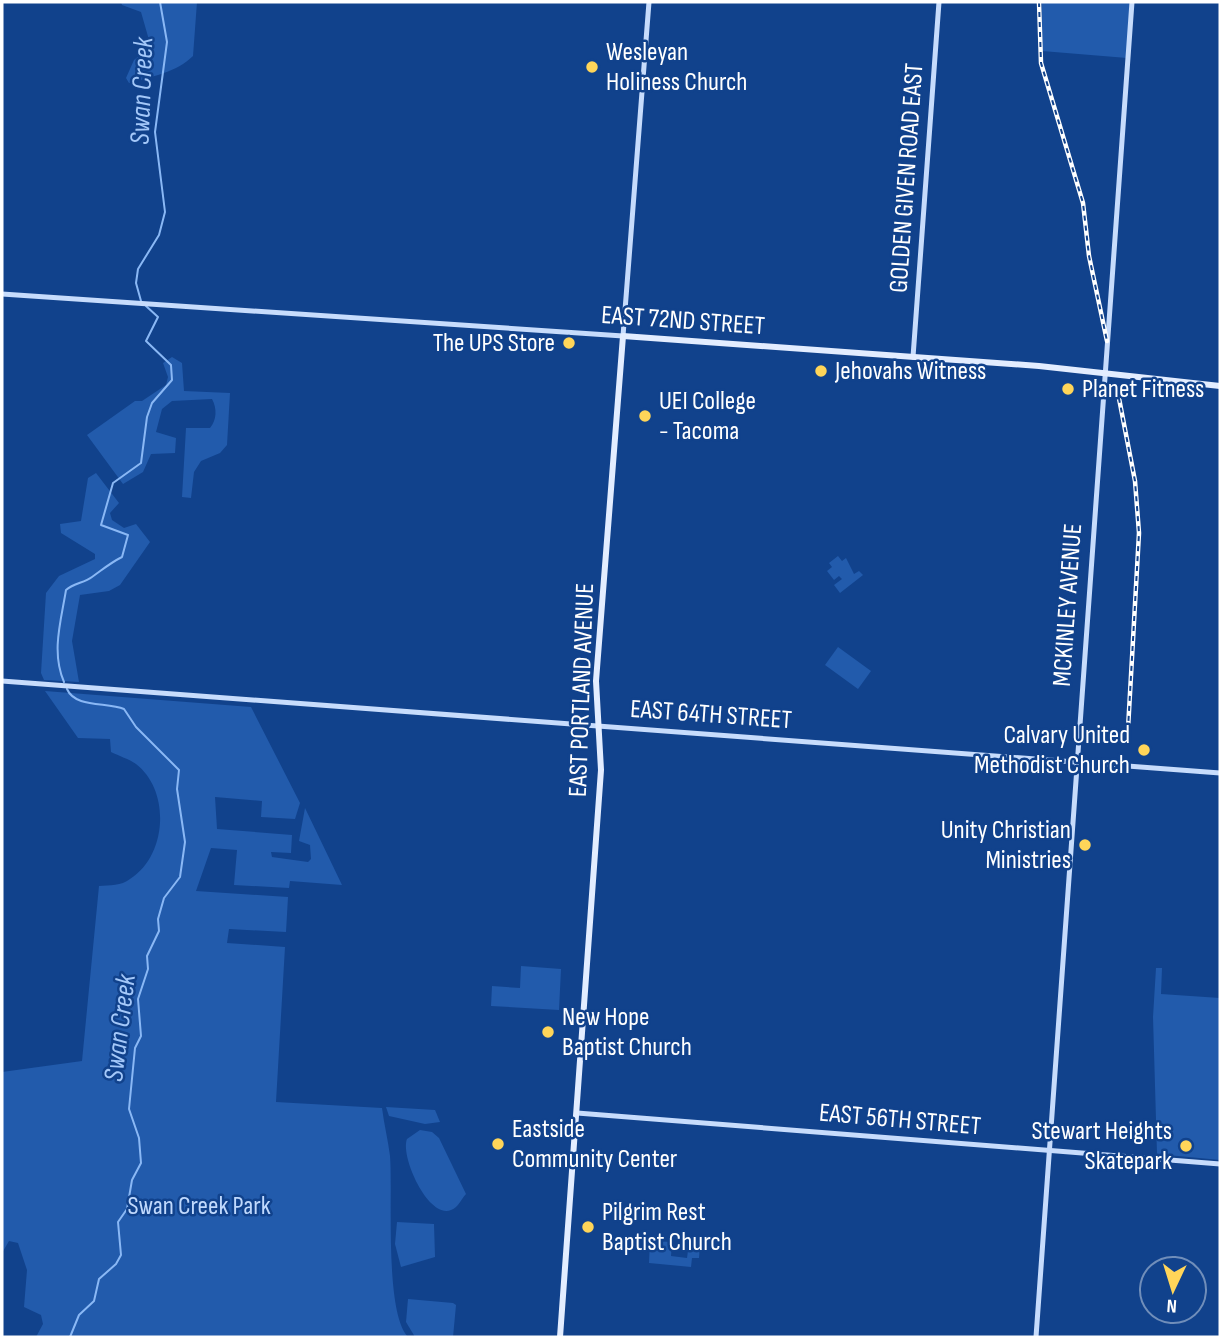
<svg xmlns="http://www.w3.org/2000/svg" width="1222" height="1339" font-family="'Sofia Sans Condensed',sans-serif">
	<rect width="100%" height="100%" fill="#11428c"/>
	<g fill="#225bac">
		<path d="M121,2H197L193,56C177,72 151,77 129,83L126,78L134,60L146,50L149,40L141,12L122,5Z"/>
		<polygon points="1042,2 1130,2 1127,58 1042,51"/>
		<path d="M172,357L182,363L184,391L230,393L227,445L220,453L201,461L194,472L191,498L182,497L186,428H210C217,420 217,408 212,399L172,401L162,409L156,432L176,438L175,453L151,454L143,472L123,484L87,435L135,401H142L166,385L168,377L163,363Z"/>
		<polygon points="96,473 119,503 110,513 112,520 124,528 136,524 150,542 120,585 109,591 80,595 72,641 79,682 44,680 41,673 46,593 59,576 95,559 95,554 61,533 60,524 81,521 88,478"/>
		<polygon points="838,556 842,561 846,558 854,574 859,571 863,575 840,593 834,585 842,579 839,576 834,580 827,571 832,567 829,563"/>
		<polygon points="838,647 871,671 858,689 825,665"/>
		<path d="M45,691L251,707L300,803L295,819L261,817L262,801L215,797L217,829L292,835L291,853L271,852L272,857L308,862L311,859L310,845L299,841L305,808L342,885L290,881L289,888L234,885L237,850L211,848L196,891L288,897L286,932L229,929L227,943L285,947L276,1102L382,1108C384,1124 388,1140 390,1156C393,1193 384,1311 408,1337H36L43,1324L41,1315L24,1307L27,1270L18,1243L9,1241L2,1253V1072L82,1061L99,886C110,885 121,886 130,879C167,856 171,791 136,764C129,759 119,756 111,752L110,739L78,738Z"/>
		<polygon points="521,966 561,969 559,1010 491,1006 492,986 520,988"/>
		<polygon points="1156,968 1162,968 1161,994 1220,998 1220,1160 1157,1154 1153,1017"/>
		<polygon points="386,1107 435,1110 440,1122 425,1124 389,1116"/>
		<path d="M420,1130L432,1132L439,1138L466,1194C461,1199 459,1207 451,1210C428,1219 400,1156 407,1139Z"/>
		<polygon points="397,1222 434,1224 435,1257 401,1267 395,1244"/>
		<polygon points="650,1241 672,1242 671,1256 687,1258 689,1243 700,1244 699,1258 692,1258 691,1267 649,1263"/>
		<polygon points="408,1299 453,1303 456,1305 453,1337 415,1337 406,1322"/>
	</g>
	<g fill="none" stroke-linecap="round" stroke-linejoin="round">
		<g stroke="#8ab8f5" stroke-width="2">
			<polyline points="141,301 136,283 138,269 159,235 165,212 155,132 167,42 160,2"/>
			<path d="M64,682C51,652 61,621 66,590C74,583 84,583 92,577C102,570 110,563 122,557L128,535L101,525L113,483L141,463L147,417L152,403L172,380L171,365L146,341L158,317L146,306"/>
			<path d="M67,689C75,708 107,702 124,709L136,727L179,770L177,789L185,842L180,877L164,898L158,919L159,931L147,956L148,969L138,999L141,1036L135,1048L129,1109L139,1138L141,1163L132,1180L127,1209L118,1222L121,1255L116,1264L99,1279L94,1301L79,1315L70,1337"/>
		</g>
		<g stroke="#c7dcfc" stroke-width="5">
			<polyline points="2,294 623,336 649,2"/>
			<polyline points="913,357 939,2"/>
			<polyline points="2,681 1220,773"/>
			<polyline points="577,1113 1220,1164"/>
			<polyline points="1036,1337 1132,2"/>
		</g>
		<polyline stroke="#e3edff" stroke-width="6" points="560,1337 601,770 596,681 623,336 1039,366 1220,386"/>
		<g stroke="#fff" stroke-width="4.5">
			<g id="rail">
				<polyline points="1039,2 1041,63 1083,203 1089,256 1107,341"/>
				<polyline points="1117,388 1135,481 1139,533 1128,729"/>
			</g>
		</g>
		<use href="#rail" stroke="#11428c" stroke-width="2" stroke-dasharray="5" stroke-linecap="butt"/>
	</g>
	<g fill="#ffd559" stroke="#11428c" stroke-width="2.5">
		<circle cx="592" cy="67" r="7"/>
		<circle cx="569" cy="343" r="7"/>
		<circle cx="821" cy="371" r="7"/>
		<circle cx="1068" cy="389" r="7"/>
		<circle cx="645" cy="416" r="7"/>
		<circle cx="1144" cy="750" r="7"/>
		<circle cx="1085" cy="845" r="7"/>
		<circle cx="548" cy="1032" r="7"/>
		<circle cx="498" cy="1144" r="7"/>
		<circle cx="1186" cy="1146" r="7"/>
		<circle cx="588" cy="1227" r="7"/>
	</g>
	<g text-anchor="middle" dominant-baseline="central" stroke-width="5" stroke-linejoin="round" paint-order="stroke">
		<g font-size="26" fill="#fff" stroke="#11428c" text-anchor="start">
			<text x="606" y="52">Wesleyan<tspan x="606" dy="30">Holiness Church</tspan></text>
			<text x="555" y="343" text-anchor="end">The UPS Store</text>
			<text x="835" y="371">Jehovahs Witness</text>
			<text x="1082" y="389">Planet Fitness</text>
			<text x="659" y="401">UEI College<tspan x="659" dy="30">- Tacoma</tspan></text>
			<text x="1130" y="735" text-anchor="end">Calvary United<tspan x="1130" dy="30">Methodist Church</tspan></text>
			<text x="1071" y="830" text-anchor="end">Unity Christian<tspan x="1071" dy="30">Ministries</tspan></text>
			<text x="562" y="1017">New Hope<tspan x="562" dy="30">Baptist Church</tspan></text>
			<text x="512" y="1129">Eastside<tspan x="512" dy="30">Community Center</tspan></text>
			<text x="1172" y="1131" text-anchor="end">Stewart Heights<tspan x="1172" dy="30">Skatepark</tspan></text>
			<text x="602" y="1212">Pilgrim Rest<tspan x="602" dy="30">Baptist Church</tspan></text>
		</g>
		<g font-size="26" fill="#fff" stroke="#11428c">
			<text transform="translate(907 178) rotate(-86)">GOLDEN GIVEN ROAD EAST</text>
			<text transform="translate(683 321) rotate(4)">EAST 72ND STREET</text>
			<text transform="translate(1068 605) rotate(-86)">MCKINLEY AVENUE</text>
			<text transform="translate(582 690) rotate(-88)">EAST PORTLAND AVENUE</text>
			<text transform="translate(711 715) rotate(4)">EAST 64TH STREET</text>
			<text transform="translate(900 1120) rotate(5)">EAST 56TH STREET</text>
		</g>
		<g font-size="26" fill="#c0d9fd" stroke="#11428c">
			<text x="199" y="1206">Swan Creek Park</text>
		</g>
		<g font-size="28" font-style="italic" fill="#a4c8f9" stroke="#11428c">
			<text transform="translate(142 91) rotate(-88)">Swan Creek</text>
			<text transform="translate(120 1028) rotate(-83)">Swan Creek</text>
		</g>
	</g>
	<rect width="1222" height="1339" fill="none" stroke="#ffffff" stroke-width="7"/>
	<g transform="translate(1173 1290) rotate(184)"><circle r="33" fill="#11428c" stroke="#708eba" stroke-width="2"/>
	<path d="M0-5L12 26L0 18L-12 26Z" fill="#ffd559"/>
	<text y="-10" font-size="19" font-weight="bold" text-anchor="middle" fill="#ffffff">N</text>
	</g>
</svg>
